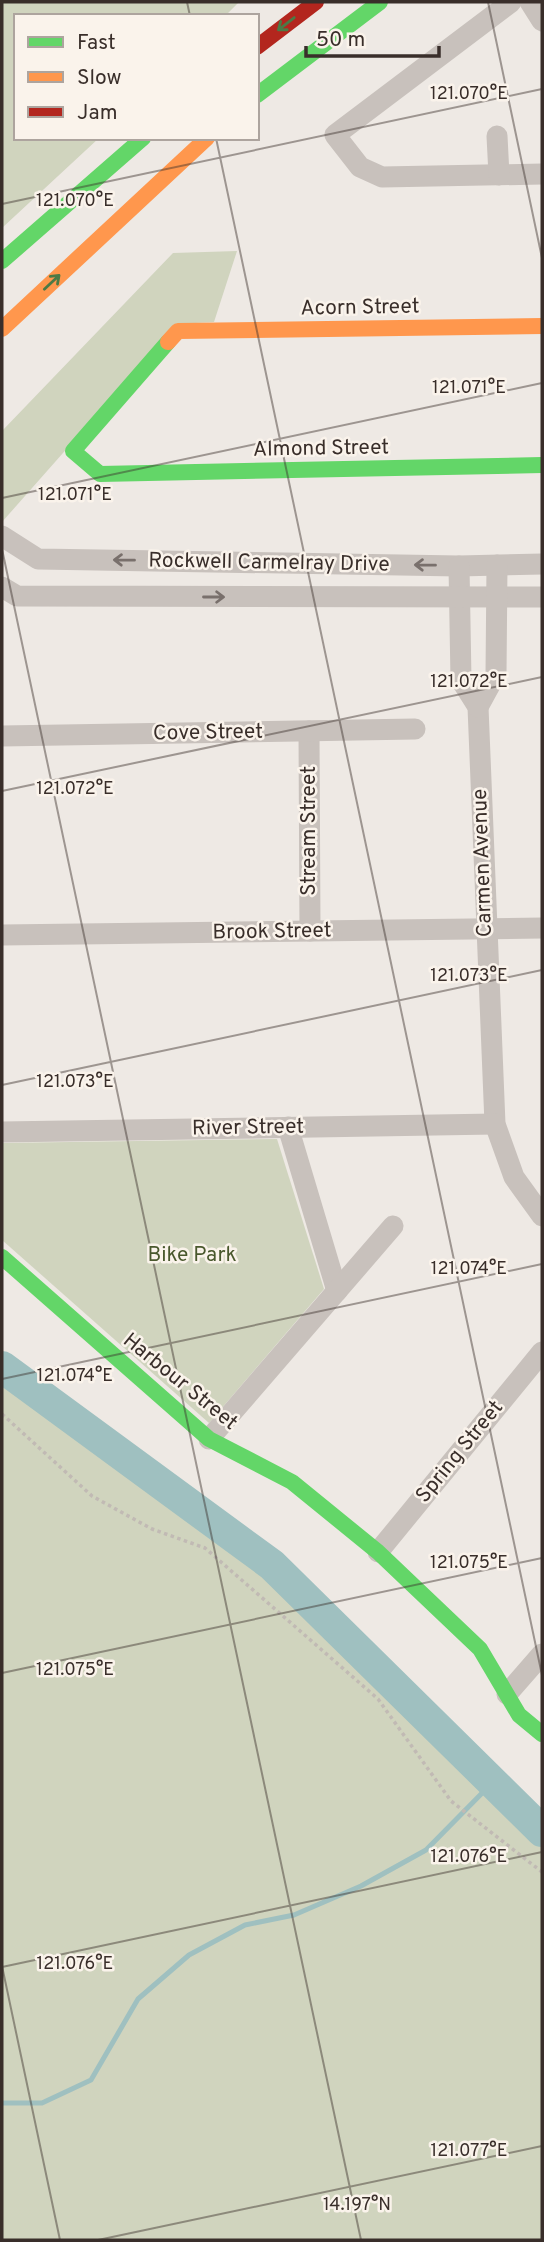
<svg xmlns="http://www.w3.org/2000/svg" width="544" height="2242" font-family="Overpass,sans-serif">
	<rect width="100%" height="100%" fill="#eee9e4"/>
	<g fill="#d0d4be">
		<polygon points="2,2 239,2 225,16 16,16 16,138 99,138 2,228"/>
		<polygon points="237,251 214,322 177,324 2,522 2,431 173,253"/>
		<polygon points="277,1139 324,1289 209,1423 2,1240 2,1143"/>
		<polygon points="2,1367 272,1565 542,1831 542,2240 2,2240"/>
	</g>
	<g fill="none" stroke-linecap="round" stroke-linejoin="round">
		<polyline stroke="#9fc0c0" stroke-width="5" points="2,2103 42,2103 91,2080 138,1999 189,1955 245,1925 294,1915 361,1886 426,1850 492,1783"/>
		<polyline stroke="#9fc0c0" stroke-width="32" points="2,1367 272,1565 542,1831"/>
		<polyline stroke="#c1bab4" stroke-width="3.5" stroke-dasharray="3.5 3.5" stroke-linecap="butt" points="2,1414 92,1496 152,1529 205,1548 378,1699 451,1801 542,1872"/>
		<g stroke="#c8c1bc" stroke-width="21">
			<polyline points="511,2 335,135 360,167 382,177 542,174"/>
			<polyline points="530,2 542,21"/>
			<polyline points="497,136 499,175"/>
			<polyline points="2,536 38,559 459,566 542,564"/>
			<polyline points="459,566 461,680 478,707 495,1124 514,1177 542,1216"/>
			<polyline points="2,587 17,596 542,597"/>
			<polyline points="478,707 496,674 497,565"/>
			<polyline points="309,731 310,931"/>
			<polyline points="2,736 415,729"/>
			<polyline points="2,935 542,928"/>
			<polyline points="288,1127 337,1291"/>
			<polyline points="2,1132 495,1124"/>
			<polyline points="209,1439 393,1226"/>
			<polyline points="378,1552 542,1352"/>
			<polyline points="507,1694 542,1654"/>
		</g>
		<g stroke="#63d668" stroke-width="16">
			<polyline points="257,95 380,2"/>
			<polyline points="2,261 143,138"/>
			<polyline points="168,342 73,451 100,474 542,465"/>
			<polyline points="2,1257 209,1439 292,1482 378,1552 480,1649 519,1715 542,1734"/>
		</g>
		<g stroke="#ff974d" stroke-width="16">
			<polyline points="2,329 207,138"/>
			<polyline points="168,342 178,331 542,326"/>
		</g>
		<polyline stroke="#b3261e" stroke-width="16" points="257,47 316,2"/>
	</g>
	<defs><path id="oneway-shaft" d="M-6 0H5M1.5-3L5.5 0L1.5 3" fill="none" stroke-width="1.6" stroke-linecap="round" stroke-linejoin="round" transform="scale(1.75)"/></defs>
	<g stroke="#4c7a46">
		<use href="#oneway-shaft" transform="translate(286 24) rotate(142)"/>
		<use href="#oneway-shaft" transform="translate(52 282) rotate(-43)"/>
	</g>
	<g stroke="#79706c">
		<use href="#oneway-shaft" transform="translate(124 560) rotate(-179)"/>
		<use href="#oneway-shaft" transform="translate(425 565) rotate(-179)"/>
		<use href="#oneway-shaft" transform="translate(214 597)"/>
	</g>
	<path fill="none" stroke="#392e2a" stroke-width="2" stroke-opacity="0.45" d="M187,2L190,16M488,2L542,258M216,138L542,1675M2,204L542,89M2,498L542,383M2,549L361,2240M2,791L542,677M2,1085L542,970M2,1379L542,1264M2,1673L542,1558M2,1966L60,2240M2,1967L542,1852M98,2240L542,2146"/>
	<g text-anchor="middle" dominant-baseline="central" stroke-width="5" stroke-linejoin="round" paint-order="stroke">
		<g font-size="21" fill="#392e2a" stroke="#faf3eb">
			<text transform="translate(360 308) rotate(-1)">Acorn Street</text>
			<text transform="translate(321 449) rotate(-1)">Almond Street</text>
			<text transform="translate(269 563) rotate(1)">Rockwell Carmelray Drive</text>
			<text transform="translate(208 733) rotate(-1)">Cove Street</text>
			<text transform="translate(309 831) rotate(-90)">Stream Street</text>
			<text transform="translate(483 863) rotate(-92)">Carmen Avenue</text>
			<text transform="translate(272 932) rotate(-1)">Brook Street</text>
			<text transform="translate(248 1128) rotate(-1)">River Street</text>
			<text transform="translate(180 1382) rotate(39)">Harbour Street</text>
			<text transform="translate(460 1452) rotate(-51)">Spring Street</text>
		</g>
		<g font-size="21" fill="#49582d" stroke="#faf3eb">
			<text x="192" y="1255">Bike Park</text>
		</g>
	</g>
	<g font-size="18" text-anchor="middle" fill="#392e2a" stroke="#faf3eb" stroke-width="5" stroke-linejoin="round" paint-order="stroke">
		<text x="469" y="99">121.070°E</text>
		<text x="75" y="206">121.070°E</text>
		<text x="469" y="393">121.071°E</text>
		<text x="75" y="500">121.071°E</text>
		<text x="469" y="687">121.072°E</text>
		<text x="75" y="794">121.072°E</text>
		<text x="469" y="981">121.073°E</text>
		<text x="75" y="1087">121.073°E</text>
		<text x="469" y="1274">121.074°E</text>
		<text x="75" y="1381">121.074°E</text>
		<text x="469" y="1568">121.075°E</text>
		<text x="75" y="1675">121.075°E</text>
		<text x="469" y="1862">121.076°E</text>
		<text x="75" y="1969">121.076°E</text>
		<text x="469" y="2156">121.077°E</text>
		<text x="357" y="2210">14.197°N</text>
	</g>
	<rect width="544" height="2242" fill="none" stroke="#392e2a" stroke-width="7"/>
	<rect x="14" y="14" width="245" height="126" fill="#faf3eb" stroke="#ada49e" stroke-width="2"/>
	<rect x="28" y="37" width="35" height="10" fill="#63d668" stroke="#ada49e" stroke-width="2"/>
	<text x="77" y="49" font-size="21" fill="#392e2a">Fast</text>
	<rect x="28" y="72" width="35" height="10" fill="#ff974d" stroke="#ada49e" stroke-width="2"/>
	<text x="77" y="84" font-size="21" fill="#392e2a">Slow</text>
	<rect x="28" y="107" width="35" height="10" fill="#b3261e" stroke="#ada49e" stroke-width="2"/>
	<text x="77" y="119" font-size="21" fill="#392e2a">Jam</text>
	<path d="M306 46v10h133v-10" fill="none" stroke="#392e2a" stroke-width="3.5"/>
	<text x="316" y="46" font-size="21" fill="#392e2a" stroke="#faf3eb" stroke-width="5" paint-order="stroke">50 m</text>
</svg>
